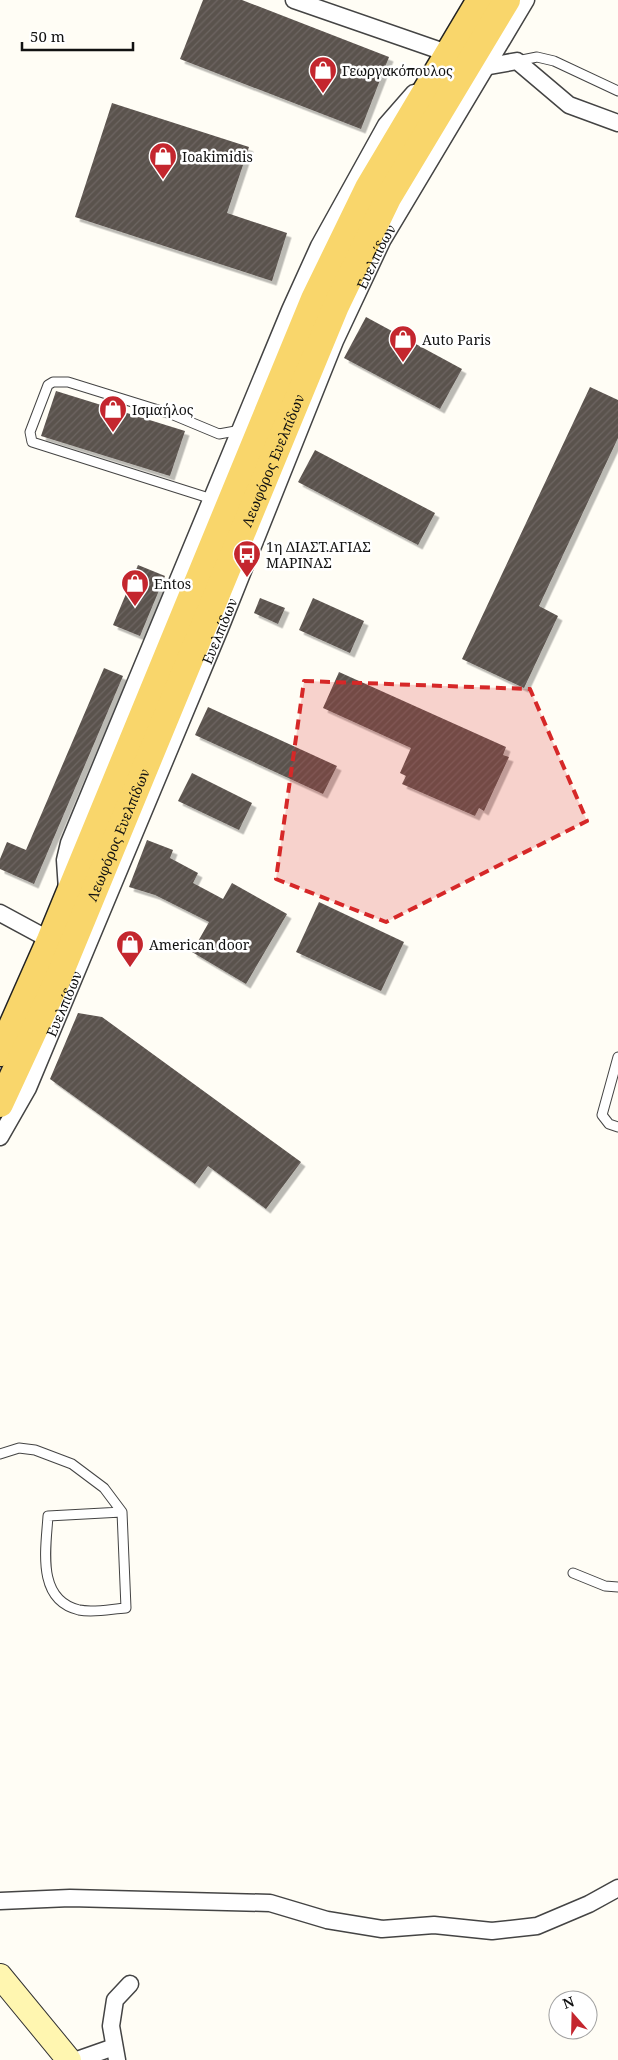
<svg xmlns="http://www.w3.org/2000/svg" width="618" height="2060" font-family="'Noto Serif',serif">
	<defs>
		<pattern id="building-hatch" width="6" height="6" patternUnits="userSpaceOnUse" patternTransform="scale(1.25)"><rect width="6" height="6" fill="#5a524d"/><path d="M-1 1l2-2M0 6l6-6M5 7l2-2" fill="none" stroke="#6d6662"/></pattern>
		<filter id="shadow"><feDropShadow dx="4.5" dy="4.5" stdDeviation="0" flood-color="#0004"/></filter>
	</defs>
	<rect width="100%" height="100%" fill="#fffdf5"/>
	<g fill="url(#building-hatch)" filter="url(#shadow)">
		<polygon points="203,0 242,0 389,57 361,129 180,59"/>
		<polygon points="112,103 249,147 227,213 287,233 272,281 75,217"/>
		<polygon points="366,317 462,369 440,409 344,358"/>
		<polygon points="590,387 618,400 618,438 539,606 558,616 524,688 462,659"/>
		<polygon points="56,391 185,431 170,476 41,436"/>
		<polygon points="315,450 435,513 418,545 298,482"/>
		<polygon points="138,565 165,576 140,636 113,625"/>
		<polygon points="260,598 285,608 278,624 254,613"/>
		<polygon points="313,598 364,621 350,653 299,630"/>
		<polygon points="104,668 123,676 34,884 0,869 0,859 7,842 26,850"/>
		<polygon points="339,672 506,747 503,755 509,757 484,811 479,808 475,816 402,784 406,776 400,773 411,748 323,708"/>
		<polygon points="208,707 337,766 323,794 195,735"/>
		<polygon points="192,773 252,803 239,830 178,801"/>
		<polygon points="147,840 173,850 170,858 198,873 193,883 223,899 232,883 287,914 246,984 192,952 209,922 155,895 129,887"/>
		<polygon points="319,902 404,942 381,991 296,952"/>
		<polygon points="78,1013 102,1017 301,1162 266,1209 208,1166 195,1184 50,1079"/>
	</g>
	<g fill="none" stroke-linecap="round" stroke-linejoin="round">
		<g stroke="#444" stroke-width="11">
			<g id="service">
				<polyline points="517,61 537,57 554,61 618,91"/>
				<polyline points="212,499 32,442 30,432 48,385 53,382 68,382 171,414 219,434 241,430"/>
				<polyline points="618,1057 602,1115 609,1124 618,1127"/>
				<path d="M0,1454L19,1448L35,1450L72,1464L104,1488L122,1512L126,1608C111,1609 94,1613 79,1610C36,1600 46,1548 48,1516L122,1512"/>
				<polyline points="573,1573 605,1586 618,1587"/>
			</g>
		</g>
		<g stroke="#444" stroke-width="19">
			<g id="minor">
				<polyline points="294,0 447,53 441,61"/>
				<polyline points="484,67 517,61 569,105 618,123"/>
				<polyline points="67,890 65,860 69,843 290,310 319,246 386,125 414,93"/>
				<polyline points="0,913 50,940"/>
				<path id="s1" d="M0,1137L28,1088L221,626L335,341L382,241L526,0"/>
				<polyline points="0,1901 70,1898 270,1903 327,1920 382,1929 434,1925 492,1931 537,1926 589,1904 618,1888"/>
				<polyline points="77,2060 114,2047"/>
				<polyline points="117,2060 111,2026 115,2000 130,1984"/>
			</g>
		</g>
		<g stroke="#333" stroke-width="26">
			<polyline id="secondary" points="0,1976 69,2060"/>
		</g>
		<g stroke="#222" stroke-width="29">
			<g id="primary">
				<polyline points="0,1053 50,940 314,299 368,188 480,0"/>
				<path id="s2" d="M0,1104L57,981L336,306L388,198L507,0"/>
			</g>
		</g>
		<use href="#service" stroke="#fff" stroke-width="9"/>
		<use href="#minor" stroke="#fff" stroke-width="16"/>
		<use href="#secondary" stroke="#fff6b0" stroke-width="24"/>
		<use href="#primary" stroke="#f9d66b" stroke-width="26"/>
	</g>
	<path fill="#d62828" fill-opacity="0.2" stroke="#d62828" stroke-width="4" stroke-dasharray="10 6" stroke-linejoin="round" d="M304,681L530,689L587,821L386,922L276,879Z"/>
	<defs>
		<g id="shop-pin" transform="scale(1.4375)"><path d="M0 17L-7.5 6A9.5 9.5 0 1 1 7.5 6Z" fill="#c4262e" stroke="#fff"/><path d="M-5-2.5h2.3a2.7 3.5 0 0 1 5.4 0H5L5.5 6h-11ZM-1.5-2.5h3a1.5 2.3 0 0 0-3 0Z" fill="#fff"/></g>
		<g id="bus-pin" transform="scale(1.4375)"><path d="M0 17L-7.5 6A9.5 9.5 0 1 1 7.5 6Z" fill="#c4262e" stroke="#fff"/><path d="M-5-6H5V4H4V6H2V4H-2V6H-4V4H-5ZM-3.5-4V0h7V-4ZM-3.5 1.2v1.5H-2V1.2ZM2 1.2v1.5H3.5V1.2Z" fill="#fff"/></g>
	</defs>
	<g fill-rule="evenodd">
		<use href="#shop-pin" x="323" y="70"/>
		<use href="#shop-pin" x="163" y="156"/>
		<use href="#shop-pin" x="403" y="339"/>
		<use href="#shop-pin" x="113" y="409"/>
		<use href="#bus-pin" x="247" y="554"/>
		<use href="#shop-pin" x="135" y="583"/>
		<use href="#shop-pin" x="130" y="944"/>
	</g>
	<g text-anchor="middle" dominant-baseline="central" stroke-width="5" stroke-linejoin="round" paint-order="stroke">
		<g font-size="14" fill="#111" stroke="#fff" text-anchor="start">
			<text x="342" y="70">Γεωργακόπουλος</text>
			<text x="182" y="156">Ioakimidis</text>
			<text x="422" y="339">Auto Paris</text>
			<text x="132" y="409">Ισμαήλος</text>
			<text x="266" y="546">1η ΔΙΑΣΤ.ΑΓΙΑΣ<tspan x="266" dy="16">ΜΑΡΙΝΑΣ</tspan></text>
			<text x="154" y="583">Entos</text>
			<text x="149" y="944">American door</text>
		</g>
		<g font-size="14" fill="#111" stroke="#fff">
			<text stroke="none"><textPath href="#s1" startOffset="958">Ευελπίδων</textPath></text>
			<text stroke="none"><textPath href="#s2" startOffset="699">Λεωφόρος Ευελπίδων</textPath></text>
			<text stroke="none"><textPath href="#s1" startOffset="552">Ευελπίδων</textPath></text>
			<text stroke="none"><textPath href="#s2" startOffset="294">Λεωφόρος Ευελπίδων</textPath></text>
			<text stroke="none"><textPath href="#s1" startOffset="148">Ευελπίδων</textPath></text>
		</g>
	</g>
	<g transform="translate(573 2015) rotate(340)"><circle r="24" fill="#ffffff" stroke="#a0a0a0"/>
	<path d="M0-4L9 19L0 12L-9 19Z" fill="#c4262e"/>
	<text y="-8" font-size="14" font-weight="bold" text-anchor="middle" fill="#111111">N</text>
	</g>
	<path d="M22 42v8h111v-8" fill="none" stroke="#111111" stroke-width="2.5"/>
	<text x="30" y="42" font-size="15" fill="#111111" stroke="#ffffff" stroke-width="4" paint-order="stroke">50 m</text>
</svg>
